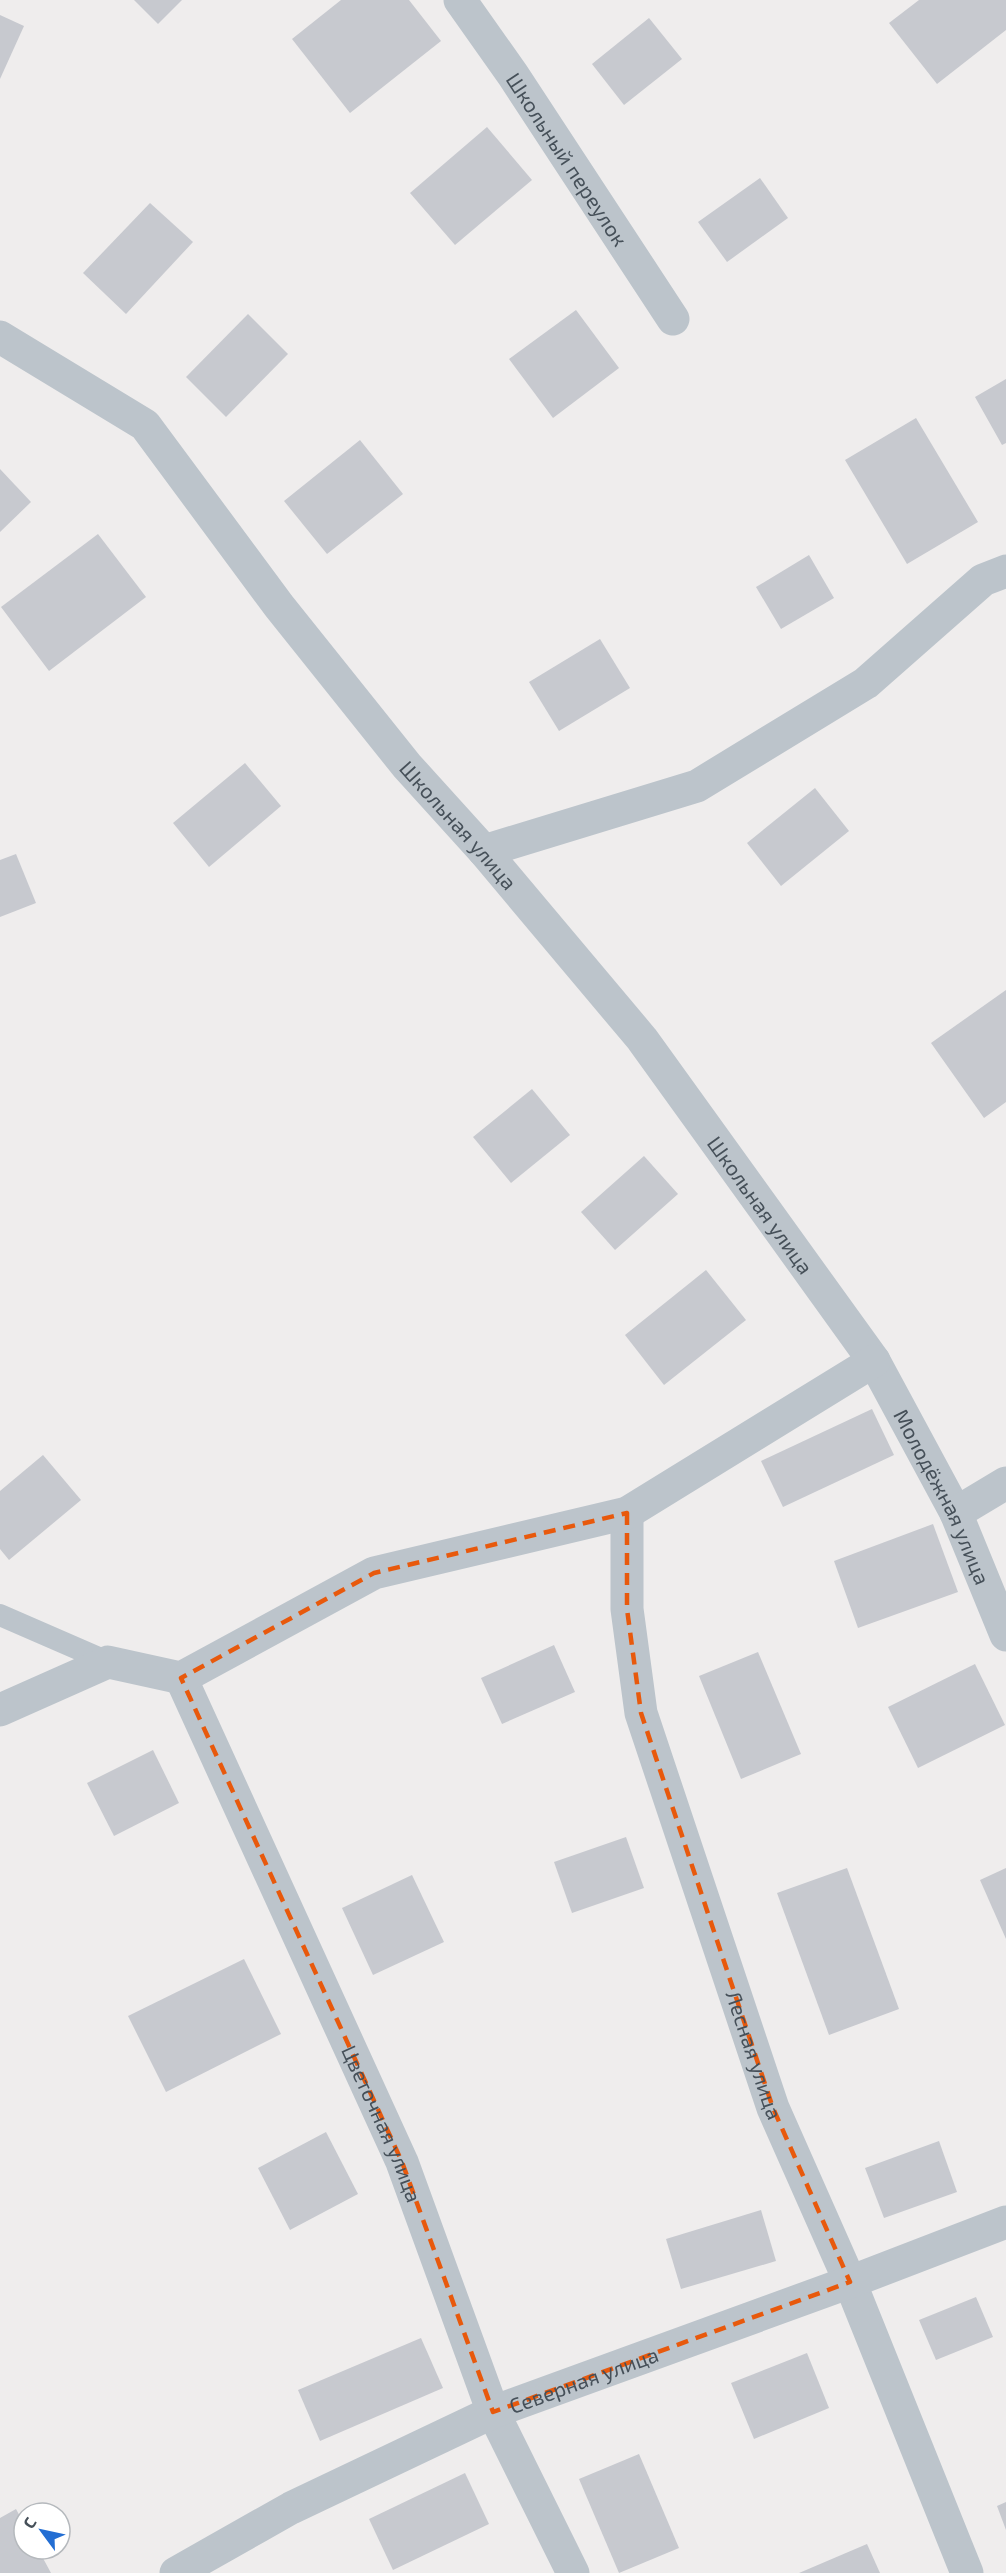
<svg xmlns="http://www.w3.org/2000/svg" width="1006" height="2573" font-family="'Exo 2',sans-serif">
	<rect width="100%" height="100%" fill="#efeded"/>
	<g fill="#c7c9cf">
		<polygon points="134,0 182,0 158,24"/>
		<polygon points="341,0 409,0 441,41 350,113 292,39"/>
		<polygon points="919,0 1006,0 1006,30 937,84 889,23"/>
		<polygon points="0,15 24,26 0,79"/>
		<polygon points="649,18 682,59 624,105 592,64"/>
		<polygon points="487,127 532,180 455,245 410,193"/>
		<polygon points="760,178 788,218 727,262 698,222"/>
		<polygon points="150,203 193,242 126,314 83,273"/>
		<polygon points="576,310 619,368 553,418 509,359"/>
		<polygon points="248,314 288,354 226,417 186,377"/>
		<polygon points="1006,379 1006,443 1002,445 975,397"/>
		<polygon points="916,418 978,522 907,564 845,460"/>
		<polygon points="360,440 403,494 327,554 284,501"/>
		<polygon points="0,469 31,502 0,532"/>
		<polygon points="98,534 146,597 49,671 1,607"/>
		<polygon points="809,555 834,598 781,629 756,587"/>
		<polygon points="600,639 630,688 559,731 529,682"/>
		<polygon points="245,763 281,806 209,867 173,823"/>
		<polygon points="815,788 849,831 781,886 747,843"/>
		<polygon points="16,854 36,903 0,917 0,860"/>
		<polygon points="1006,990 1006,1102 984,1118 931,1043"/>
		<polygon points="532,1089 570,1135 511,1183 473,1137"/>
		<polygon points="644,1156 678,1194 615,1250 581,1212"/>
		<polygon points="706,1270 746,1320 664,1385 625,1335"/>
		<polygon points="872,1409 894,1455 783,1507 761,1461"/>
		<polygon points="43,1455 81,1500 9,1560 0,1549 0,1491"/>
		<polygon points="933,1524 958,1592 858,1628 834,1561"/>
		<polygon points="554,1645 575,1692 502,1724 481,1678"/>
		<polygon points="758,1652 801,1754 741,1779 699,1676"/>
		<polygon points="975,1664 1005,1725 918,1768 888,1707"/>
		<polygon points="153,1750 179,1803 114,1836 87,1783"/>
		<polygon points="626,1837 644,1888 572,1913 554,1862"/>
		<polygon points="847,1868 899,2009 829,2035 777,1893"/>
		<polygon points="1006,1868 1006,1939 980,1880"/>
		<polygon points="412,1875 444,1942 373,1975 342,1908"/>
		<polygon points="244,1959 281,2034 166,2092 128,2016"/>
		<polygon points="326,2132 358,2194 290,2230 258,2168"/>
		<polygon points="939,2141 957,2192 884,2218 865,2168"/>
		<polygon points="761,2210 776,2261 681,2289 666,2239"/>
		<polygon points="976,2297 993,2337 936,2360 919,2320"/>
		<polygon points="421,2338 443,2388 320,2441 298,2390"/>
		<polygon points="807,2353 829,2408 754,2439 731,2383"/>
		<polygon points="639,2454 679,2548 619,2573 579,2479"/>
		<polygon points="465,2473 489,2524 393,2570 369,2519"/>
		<polygon points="1006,2502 1006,2530 997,2506"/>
		<polygon points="16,2509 24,2524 24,2549 38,2549 51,2573 0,2573 0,2518"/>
		<polygon points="867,2544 880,2573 799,2573"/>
	</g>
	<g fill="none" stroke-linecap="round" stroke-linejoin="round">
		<polyline stroke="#bcc4cb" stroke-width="22" points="0,1615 108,1662"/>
		<g stroke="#bcc4cb" stroke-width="33">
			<path id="s1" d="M460,0L513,75L673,319"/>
			<path id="s2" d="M0,337L145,425L279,606L407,766L484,851L642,1039L874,1361L956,1513L1006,1635"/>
			<polyline points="484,851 697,786 866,683 983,580 1006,571"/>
			<path id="s3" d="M627,1513V1609L641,1713L773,2108L850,2282L967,2573"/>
			<polyline points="956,1513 1006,1483"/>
			<path id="s4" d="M181,1678L402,2162L493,2412L573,2573"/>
			<polyline points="0,1710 108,1662 181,1678 374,1573 627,1513 874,1361"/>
			<path id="s5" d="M176,2573L291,2508L493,2412L850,2282L1006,2222"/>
		</g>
	</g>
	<path fill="none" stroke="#e8590c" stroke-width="4.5" stroke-dasharray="12 8" stroke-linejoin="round" d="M627,1513V1609L641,1713L773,2108L850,2282L493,2412L402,2162L181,1678L374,1573Z"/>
	<g text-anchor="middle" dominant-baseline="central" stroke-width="4.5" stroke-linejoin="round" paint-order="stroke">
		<g font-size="21" fill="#465059" stroke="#fff">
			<text stroke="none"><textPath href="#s1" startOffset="192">Школьный переулок</textPath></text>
			<text stroke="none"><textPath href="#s2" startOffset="678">Школьная улица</textPath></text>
			<text stroke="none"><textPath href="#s2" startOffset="1164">Школьная улица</textPath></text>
			<text stroke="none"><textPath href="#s2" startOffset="1509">Молодёжная улица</textPath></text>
			<text stroke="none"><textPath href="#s3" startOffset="561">Лесная улица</textPath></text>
			<text stroke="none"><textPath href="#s4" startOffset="489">Цветочная улица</textPath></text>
			<text stroke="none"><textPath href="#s5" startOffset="452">Северная улица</textPath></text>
		</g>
	</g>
	<g transform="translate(42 2531) rotate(303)"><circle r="28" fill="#ffffff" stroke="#b5b9bd" stroke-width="1.5"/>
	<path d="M0-4.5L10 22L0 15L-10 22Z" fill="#236ed3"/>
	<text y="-9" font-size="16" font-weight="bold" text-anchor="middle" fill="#465059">С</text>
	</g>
</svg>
